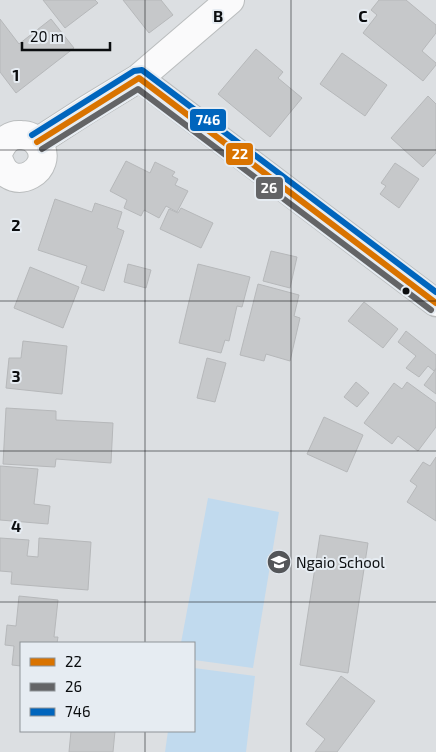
<svg xmlns="http://www.w3.org/2000/svg" width="436" height="752" font-family="'Exo 2',sans-serif">
	<rect width="100%" height="100%" fill="#dcdfe2"/>
	<g fill="#c1daee">
		<polygon points="208,498 279,512 253,668 194,660 194,643 181,643"/>
		<polygon points="194,668 255,676 246,752 165,752 168,731 194,731"/>
	</g>
	<g fill="#c6c8ca" stroke="#b6b8ba">
		<polygon points="43,0 95,0 98,3 65,28"/>
		<polygon points="123,0 161,0 173,15 149,33"/>
		<polygon points="379,0 406,0 436,25 436,33 422,51 436,63 436,65 423,81 363,33 377,15 371,10"/>
		<polygon points="0,19 19,44 51,19 74,48 16,93 0,72"/>
		<polygon points="256,49 283,72 278,78 302,98 270,137 218,94"/>
		<polygon points="342,53 387,85 365,116 320,84"/>
		<polygon points="428,96 436,104 436,153 423,167 391,138"/>
		<polygon points="126,161 150,173 155,162 175,172 172,176 178,179 175,185 188,191 177,212 166,206 159,218 144,210 141,216 124,208 127,200 110,191"/>
		<polygon points="395,163 419,179 399,208 380,194 386,186 381,183"/>
		<polygon points="55,199 92,212 95,203 122,212 117,228 124,231 104,291 81,283 87,266 38,250"/>
		<polygon points="181,208 213,223 201,248 160,229 169,209 178,213"/>
		<polygon points="271,251 297,257 290,288 263,281"/>
		<polygon points="128,264 151,270 146,288 124,282"/>
		<polygon points="198,264 250,277 242,307 237,306 229,341 225,340 221,353 179,343"/>
		<polygon points="30,267 79,287 63,328 14,308"/>
		<polygon points="258,284 299,295 294,316 300,318 290,361 266,354 264,361 240,355"/>
		<polygon points="364,302 398,329 383,348 348,321"/>
		<polygon points="406,331 436,355 436,368 434,371 428,366 419,377 406,368 416,356 398,342"/>
		<polygon points="23,341 67,346 62,394 6,388 9,358 21,358"/>
		<polygon points="207,358 226,363 215,402 197,398"/>
		<polygon points="436,369 436,394 424,385"/>
		<polygon points="356,382 369,393 357,407 344,397"/>
		<polygon points="407,382 436,403 436,427 418,451 398,436 392,444 364,423 394,383 402,389"/>
		<polygon points="6,408 56,411 56,420 113,423 111,463 56,459 55,467 3,464"/>
		<polygon points="324,417 363,435 347,472 307,454"/>
		<polygon points="436,457 436,521 407,502 417,486 410,481 423,462 430,466"/>
		<polygon points="0,466 38,469 34,504 50,506 48,524 0,520"/>
		<polygon points="320,535 368,543 348,673 300,665"/>
		<polygon points="0,538 29,540 27,556 38,557 39,538 91,542 88,590 11,584 12,572 0,571"/>
		<polygon points="19,596 58,600 54,637 58,637 57,643 21,643 21,666 12,665 14,646 5,645 7,625 16,626"/>
		<polygon points="341,676 375,701 337,752 315,752 325,739 306,724"/>
		<polygon points="71,731 115,731 113,752 69,752"/>
	</g>
	<g fill="none" stroke-linecap="round" stroke-linejoin="round">
		<g stroke="#babdbe" stroke-width="29">
			<polyline id="minor" points="139,78 436,303"/>
		</g>
		<g stroke="#babdbe" stroke-width="30">
			<g id="secondary">
				<polyline points="37,142 88,109 139,78 230,0"/>
				<path d="M0,149C4,140 11,134 21,135C28,135 34,138 38,143C57,169 12,195 0,163"/>
			</g>
		</g>
		<use href="#minor" stroke="#fafafb" stroke-width="26"/>
		<use href="#secondary" stroke="#fafafb" stroke-width="28"/>
		<g stroke="#e6ecf2" stroke-width="10">
			<polyline id="bus-1" points="37,142 139,78 436,303"/>
		</g>
		<g stroke="#e6ecf2" stroke-width="10">
			<polyline id="bus-2" points="42,149 138,89 431,310"/>
		</g>
		<g stroke="#e6ecf2" stroke-width="10">
			<polyline id="bus-3" points="32,135 134,71 142,70 436,292"/>
		</g>
		<use href="#bus-1" stroke="#d97300" stroke-width="6"/>
		<use href="#bus-2" stroke="#636466" stroke-width="6"/>
		<use href="#bus-3" stroke="#0065bd" stroke-width="6"/>
	</g>
	<path fill="none" stroke="#0b0d0f" stroke-width="1" stroke-opacity="0.55" d="M145,0V643M291,0V752M0,150H436M0,301H436M0,451H436M0,602H436M145,731V752"/>
	<defs>
		<g id="school-disc" transform="scale(1.25)"><circle r="9.5" fill="#545659" stroke="#e6ecf2"/><path d="M0-5L7-2L0 1L-7-2ZM-4 1L0 2.5L4 1V4Q0 6-4 4Z" fill="#fff"/></g>
	</defs>
	<g fill-rule="evenodd">
		<use href="#school-disc" x="279" y="562"/>
	</g>
	<circle fill="#0b0d0f" stroke="#e6ecf2" stroke-width="2" cx="406" cy="291" r="4.5"/>
	<g text-anchor="middle" dominant-baseline="central" stroke-width="4" stroke-linejoin="round" paint-order="stroke">
		<g font-size="15" fill="#0b0d0f" stroke="#e6ecf2" text-anchor="start">
			<text x="296" y="562">Ngaio School</text>
		</g>
	</g>
	<g font-size="16" text-anchor="middle" font-weight="bold" fill="#0b0d0f" stroke="#e6ecf2" stroke-width="4" stroke-linejoin="round" paint-order="stroke">
		<text x="218" y="22">B</text>
		<text x="363" y="22">C</text>
		<text x="16" y="81">1</text>
		<text x="16" y="231">2</text>
		<text x="16" y="382">3</text>
		<text x="16" y="532">4</text>
	</g>
	<g stroke="#e6ecf2" stroke-width="2">
		<rect x="189" y="108" width="38" height="24" rx="5" fill="#0065bd"/>
		<rect x="225" y="142" width="29" height="24" rx="5" fill="#d97300"/>
		<rect x="255" y="176" width="29" height="24" rx="5" fill="#636466"/>
	</g>
	<g font-size="14" text-anchor="middle" font-weight="bold" fill="#fff">
		<text x="208" y="125">746</text>
		<text x="240" y="159">22</text>
		<text x="269" y="193">26</text>
	</g>
	<rect x="20" y="642" width="175" height="90" fill="#e6ecf2" stroke="#8e9397"/>
	<rect x="30" y="658" width="25" height="8" fill="#d97300" stroke="#8e9397"/>
	<text x="65" y="667" font-size="15" fill="#0b0d0f">22</text>
	<rect x="30" y="683" width="25" height="8" fill="#636466" stroke="#8e9397"/>
	<text x="65" y="692" font-size="15" fill="#0b0d0f">26</text>
	<rect x="30" y="708" width="25" height="8" fill="#0065bd" stroke="#8e9397"/>
	<text x="65" y="717" font-size="15" fill="#0b0d0f">746</text>
	<path d="M22 42v8h88v-8" fill="none" stroke="#0b0d0f" stroke-width="2.5"/>
	<text x="30" y="42" font-size="15" fill="#0b0d0f" stroke="#e6ecf2" stroke-width="4" paint-order="stroke">20 m</text>
</svg>
